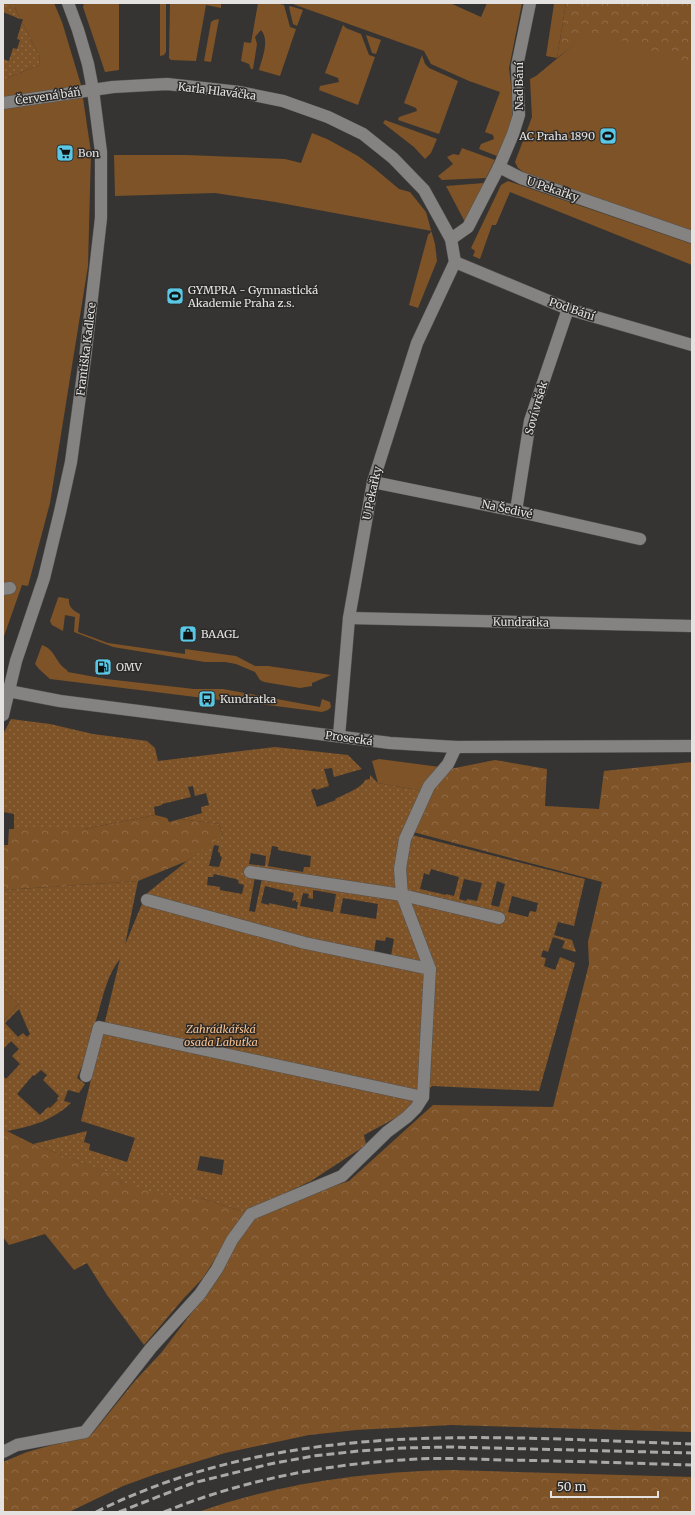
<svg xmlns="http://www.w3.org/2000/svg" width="695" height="1515" font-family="Merriweather,serif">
	<defs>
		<pattern id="forest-crowns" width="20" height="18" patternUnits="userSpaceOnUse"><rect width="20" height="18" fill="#7e5327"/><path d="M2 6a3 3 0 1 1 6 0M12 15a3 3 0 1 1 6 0" fill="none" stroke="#906b46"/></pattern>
		<pattern id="park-dots" width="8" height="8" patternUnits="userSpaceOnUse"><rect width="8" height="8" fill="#7e5327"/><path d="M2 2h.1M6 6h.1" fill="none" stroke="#906b46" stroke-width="1.8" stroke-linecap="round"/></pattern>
	</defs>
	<rect width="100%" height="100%" fill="#363432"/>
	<g fill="#7e5327">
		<polygon points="13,3 54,3 62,22 81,85 91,152 88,266 50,503 28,586 22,585 3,639 3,80 39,65 40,57 22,22 23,19 20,19"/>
		<polygon points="84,3 119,3 119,70 105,72 83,7"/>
		<polygon points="160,3 166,3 166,52 164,55 160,56"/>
		<polygon points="170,3 221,3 221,8 206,5 196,61 171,60 169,58"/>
		<path d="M258,3H276L284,5L290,27L296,29L280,76L259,70C262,59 270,40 261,30L255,37L257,44L253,69H251L249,64L241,61L244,42L251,43Z"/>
		<polygon points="290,3 450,3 481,17 487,3 522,3 509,68 513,102 512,118 509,131 497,156 479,149 481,144 494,139 493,135 485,132 500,92 469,81 431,64 424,51"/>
		<polygon points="553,3 566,3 557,58 546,56 554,4"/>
		<polygon points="290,6 303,10 297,26 293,24 289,7"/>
		<polygon points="219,19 211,62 204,61 211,22 214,20"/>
		<polygon points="343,25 346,28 361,34 369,55 375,57 358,105 319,90 320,86 339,82 338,78 325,73"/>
		<polygon points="608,33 692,58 692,232 523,172 518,168 515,162 532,117 530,79 536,76 583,37"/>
		<polygon points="366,35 381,40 376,54 372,53"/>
		<polygon points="422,55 425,64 429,68 458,81 439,134 398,120 399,117 417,111 416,108 404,103"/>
		<polygon points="385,120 437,139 431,153 425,159 414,147 383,123"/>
		<polygon points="312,133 327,139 358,156 374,168 399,189 410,192 426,212 435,244 437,261 418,308 409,305 428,235 432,231 275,202 215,193 115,196 114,155 186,155 285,159 301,163"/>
		<polygon points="462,148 495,160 486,178 442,180 438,176 453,164 447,157 453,154 459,155"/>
		<polygon points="508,181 692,244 692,265 510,192 496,225 492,225 480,259 473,256 475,251 471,248 501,185"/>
		<polygon points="484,183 465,222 446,186"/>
		<path d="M59,597L69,599C68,607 74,611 80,614L78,632L108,643L185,654V649L236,656L255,666H268L331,675L312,683V686L300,688L264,682L260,680L255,672L236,664L225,662H205L113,647L74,632L75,617L65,615L63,631L52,625L50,621L58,598Z"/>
		<path d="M42,645C56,650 55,663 67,670L68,672L106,679L194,689H223L320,707L322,699L330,702L331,707L328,710L322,712L237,701V697L221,694L220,700L50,679L39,669L35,664Z"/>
		<polygon points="379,759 440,767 423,791 378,783 372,761"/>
		<polygon points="3,989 19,1004 3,1021"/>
	</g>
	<g fill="url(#forest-crowns)">
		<polygon points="566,3 692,3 692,65 606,35 583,38 557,58"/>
		<polygon points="495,760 547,769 545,806 599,809 604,771 692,762 692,1432 451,1425 356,1430 309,1435 225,1453 156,1474 123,1486 69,1512 3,1512 3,1462 27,1452 92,1434 134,1382 161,1353 203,1298 237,1241 253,1219 298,1198 349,1181 433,1105 553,1107 589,964 588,942 602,882 413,832 430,790 450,769"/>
		<polygon points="155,815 167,818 169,822 180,819 219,824 223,836 187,861 138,881 3,890 3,845 8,845 9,829 84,829"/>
		<polygon points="3,1129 33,1144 122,1178 120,1182 200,1198 245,1212 203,1278 184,1298 144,1345 107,1295 87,1263 74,1270 45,1234 9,1245 3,1237"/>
		<path d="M451,1470L692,1477V1512H198C279,1483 365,1472 451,1470Z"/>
	</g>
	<g fill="url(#park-dots)" fill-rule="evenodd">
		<polygon points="3,3 13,3 20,19 3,12"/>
		<polygon points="22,22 40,57 39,65 3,80 3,59 9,61 13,48 17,49 20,40 17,39"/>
		<path d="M11,719L50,724L93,734L147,741L155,748L158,761L275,747L348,755L362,769L334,777L332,768L324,769L329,786L316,790L315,788L311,790L317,807L336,800L335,799C343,795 362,788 365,780L370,779V775L378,783L423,791L412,835L585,879L574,926L558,922L554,935L572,940L576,952L562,948L565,941L553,937L548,952L543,950L541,957L546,958L544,966L555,970L560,957L575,963L539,1091L432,1086L405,1113L364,1135L366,1145L311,1181L245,1212L200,1198L193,1197L188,1201L179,1200L120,1182L121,1178L33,1144L87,1131L84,1142L90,1144L89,1150L127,1162L135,1138L81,1121L120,959C108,974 104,992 99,1010C92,1033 87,1056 77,1078L85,1084L79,1093L68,1090L64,1101L71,1103C53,1120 31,1127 7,1131L3,1129V1076L6,1079L20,1064L12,1056L19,1049L11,1041L4,1048L3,1047V1021L19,1004L3,989V890L138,881L125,945L146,894L187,861L223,835L219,824L180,819L202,813L201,807L209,805L206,793L195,796L193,786L188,787L191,797L162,804V805L154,807L155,815L84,829H14V814L3,812V734ZM214,845L219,846L218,852L220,853V856L222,857L219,867L209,866ZM272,846L278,847V850L311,856L310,867H304L303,872L268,866ZM251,853L266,856L265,866L249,864ZM431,869L459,877L454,896L446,894V895L420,889L424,873L429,875ZM214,874L236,879L239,881L238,883L244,885L242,894L220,890V887L207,885L208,877H213ZM255,877L262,878L255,912L249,911ZM464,879L482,883L477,901L467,899L466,901L459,899ZM497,881L505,884L499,907L491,905ZM265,886L294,893L292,901L296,900V902H298L297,909L269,903V905L261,903ZM313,890L336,894L333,912L300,906L303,893L309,894L308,898L313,899ZM512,896L538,903L536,912L530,911L528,917L508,912ZM343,898L378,904L376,919L340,913ZM386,937L394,939L391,956L374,952L376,940L385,941ZM19,1009L30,1034L27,1037L23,1033L18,1037L5,1023ZM41,1070L47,1075L43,1080L59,1096L57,1099L58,1100L50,1108L48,1107L40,1115L17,1094L33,1075L34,1076ZM200,1156L224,1160L222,1175L197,1170Z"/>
	</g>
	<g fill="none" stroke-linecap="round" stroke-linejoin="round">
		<g stroke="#545351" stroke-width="13">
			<g id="street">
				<polyline points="3,103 113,87 167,84 239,92 283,101 328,117 363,134 393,158 424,190 451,239 455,262"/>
				<polyline points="499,167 521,178 692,237"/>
				<polyline points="451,239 468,227 499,167 513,134 519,115 517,66 530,3"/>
				<polyline points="455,262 568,309 692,345"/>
				<polyline points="373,482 516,511 640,539"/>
				<polyline points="516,511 530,421 568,309"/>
				<polyline points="3,589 10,588"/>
				<polyline points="349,618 692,626"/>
				<polyline points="3,715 16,661 44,578 60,512 71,462 85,359 101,218 101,152 93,90 88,64 78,30 68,3"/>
				<polyline points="339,736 349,618 373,482 417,343 455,262"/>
				<polyline points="250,872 402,895 499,918"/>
				<polyline points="147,900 305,943 430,969"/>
				<polyline points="86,1076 99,1027 423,1097"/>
				<polyline points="3,1452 17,1445 85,1432 151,1348 200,1294 217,1269 232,1240 251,1214 342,1176 387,1132 407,1117 416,1108 423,1097 430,969 402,895 400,869 405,839 429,786 448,764 456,747"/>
			</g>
		</g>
		<g stroke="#545351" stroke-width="13">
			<polyline id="secondary" points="3,690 60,701 390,743 456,747 692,746"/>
		</g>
		<use href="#street" stroke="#858381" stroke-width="12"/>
		<use href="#secondary" stroke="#858381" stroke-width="12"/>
		<g stroke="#aaa9a7" stroke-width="3" stroke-dasharray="8 4" stroke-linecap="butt">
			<path d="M96,1512C285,1418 488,1437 692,1444"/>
			<polyline points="119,1512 193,1483 270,1464 313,1456 359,1451 403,1448 451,1447 692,1453"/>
			<path d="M164,1512C240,1481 321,1465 402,1460C436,1457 471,1459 505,1460C567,1461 630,1463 692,1465"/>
		</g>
	</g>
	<defs>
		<g id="stadium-square" transform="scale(0.9)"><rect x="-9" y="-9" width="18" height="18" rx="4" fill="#5ac8e5" stroke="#2c2a28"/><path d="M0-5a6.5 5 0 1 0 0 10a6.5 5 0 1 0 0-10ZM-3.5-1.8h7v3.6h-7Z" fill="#111"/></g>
		<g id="supermarket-square" transform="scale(0.9)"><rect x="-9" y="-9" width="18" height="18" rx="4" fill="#5ac8e5" stroke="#2c2a28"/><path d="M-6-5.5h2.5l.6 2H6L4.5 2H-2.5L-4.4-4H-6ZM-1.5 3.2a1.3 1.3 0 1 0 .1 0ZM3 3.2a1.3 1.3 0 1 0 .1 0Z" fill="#111"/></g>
		<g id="shop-square" transform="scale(0.9)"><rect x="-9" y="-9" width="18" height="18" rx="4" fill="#5ac8e5" stroke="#2c2a28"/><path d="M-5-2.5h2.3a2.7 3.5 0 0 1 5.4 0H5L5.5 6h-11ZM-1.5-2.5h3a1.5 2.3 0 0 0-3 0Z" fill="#111"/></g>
		<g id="fuel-square" transform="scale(0.9)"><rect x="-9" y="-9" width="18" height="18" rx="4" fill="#5ac8e5" stroke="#2c2a28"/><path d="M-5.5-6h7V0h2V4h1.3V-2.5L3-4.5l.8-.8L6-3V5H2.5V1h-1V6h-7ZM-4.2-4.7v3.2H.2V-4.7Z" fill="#111"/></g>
		<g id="bus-square" transform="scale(0.9)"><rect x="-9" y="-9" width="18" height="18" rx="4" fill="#5ac8e5" stroke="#2c2a28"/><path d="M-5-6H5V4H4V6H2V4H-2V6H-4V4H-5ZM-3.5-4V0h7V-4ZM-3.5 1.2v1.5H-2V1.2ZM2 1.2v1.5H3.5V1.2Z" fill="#111"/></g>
	</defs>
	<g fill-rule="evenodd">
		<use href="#stadium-square" x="608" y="136"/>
		<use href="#supermarket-square" x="65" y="153"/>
		<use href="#stadium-square" x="175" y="296"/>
		<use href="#shop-square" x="188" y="634"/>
		<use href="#fuel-square" x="103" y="667"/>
		<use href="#bus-square" x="207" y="699"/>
	</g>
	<g text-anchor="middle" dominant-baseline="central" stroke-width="3" stroke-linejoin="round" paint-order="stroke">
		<g font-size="11" fill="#e3e2e0" stroke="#2c2a28">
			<text transform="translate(519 86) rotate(-90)">Nad Bání</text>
			<text transform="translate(217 91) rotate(7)">Karla Hlaváčka</text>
			<text transform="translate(48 96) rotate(-8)">Červená báň</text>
			<text transform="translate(553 189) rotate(19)">U Pekařky</text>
			<text transform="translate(572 309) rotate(19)">Pod Bání</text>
			<text transform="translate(86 349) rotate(-83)">Františka Kadlece</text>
			<text transform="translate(536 408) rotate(-74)">Soví vršek</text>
			<text transform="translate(372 493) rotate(-78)">U Pekařky</text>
			<text transform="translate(507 509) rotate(12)">Na Šedivé</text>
			<text transform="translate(521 622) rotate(1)">Kundratka</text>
			<text transform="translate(349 738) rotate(8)">Prosecká</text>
		</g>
		<g font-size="11" fill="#e3e2e0" stroke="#2c2a28" text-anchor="start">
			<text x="595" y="136" text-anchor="end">AC Praha 1890</text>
			<text x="78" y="153">Bon</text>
			<text x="188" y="290">GYMPRA - Gymnastická<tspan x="188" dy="13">Akademie Praha z.s.</tspan></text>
			<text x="201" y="634">BAAGL</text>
			<text x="116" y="667">OMV</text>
			<text x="220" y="699">Kundratka</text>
		</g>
		<g font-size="11" font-style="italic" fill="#fac18e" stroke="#2c2a28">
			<text x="221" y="1029">Zahrádkářská<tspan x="221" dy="13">osada Labuťka</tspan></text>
		</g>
	</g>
	<rect width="695" height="1515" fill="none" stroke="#e3e2e0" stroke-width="8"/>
	<path d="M551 1491v6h107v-6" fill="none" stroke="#e3e2e0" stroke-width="2"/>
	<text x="557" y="1491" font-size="12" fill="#e3e2e0" stroke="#2c2a28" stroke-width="3" paint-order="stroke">50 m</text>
</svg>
